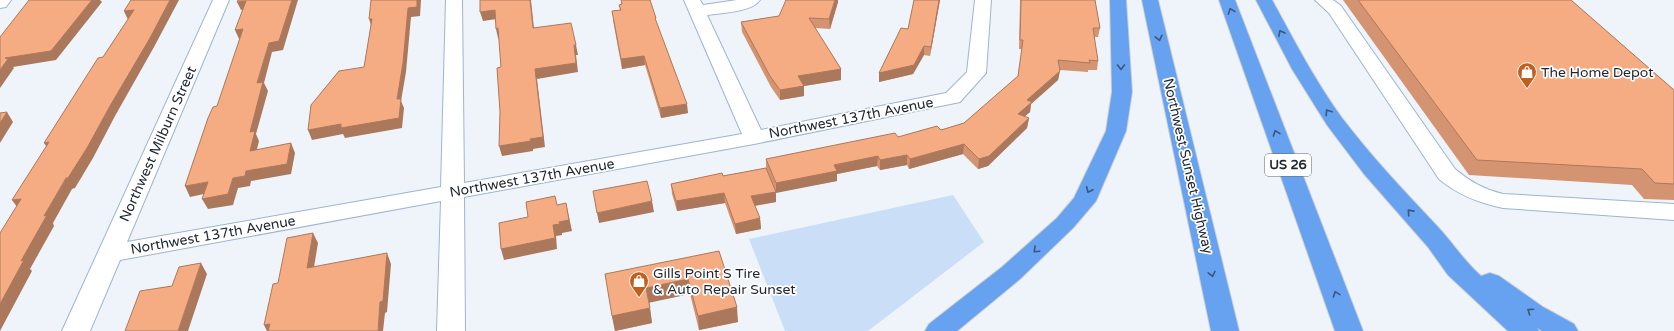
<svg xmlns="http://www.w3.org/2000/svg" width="1674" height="331" font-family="'Varela Round',sans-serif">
	<rect width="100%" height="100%" fill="#eff4fa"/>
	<polygon fill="#cbdef7" points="953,195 984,242 868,331 785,331 749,239"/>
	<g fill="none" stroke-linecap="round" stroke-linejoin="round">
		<g stroke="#9db4d2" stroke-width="2">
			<g id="minor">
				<polygon points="0,0 11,0 6,7 0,8"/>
				<path d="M213,0H229L127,242L441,187L446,0H462L464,183L742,134L684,0H700L703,5L737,0H760C752,12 721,13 707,15L761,130L946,93L967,72L975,0H991L986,73L960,102L754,144L464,197L465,331H437L441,201L120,260L90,331H62Z"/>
				<path d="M1315,0H1333L1341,6L1455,169C1469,181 1485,190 1503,194L1674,204V220L1503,208C1479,203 1458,195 1439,179L1329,13Z"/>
			</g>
		</g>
		<g stroke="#cdcfd2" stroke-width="2">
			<g id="highway">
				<polygon points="1110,0 1126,0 1132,92 1126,131 1096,201 1073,228 1020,279 957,331 925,331 929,324 1002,267 1057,218 1074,198 1106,131 1112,92"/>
				<polygon points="1142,0 1158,0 1239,331 1211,331"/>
				<polygon points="1219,0 1235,0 1363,331 1335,331"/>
				<path d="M1256,0H1272C1294,40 1315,81 1342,118C1371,156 1404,191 1437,226C1453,243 1463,260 1481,276L1490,273L1499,276L1543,307L1574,324L1578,331H1542L1537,328L1539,331H1508L1448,275L1428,247L1364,174L1327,125L1292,69Z"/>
			</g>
		</g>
		<use href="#minor" fill="#fff" fill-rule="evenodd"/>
		<use href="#highway" fill="#66a2ef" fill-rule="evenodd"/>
	</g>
	<g fill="#d49471">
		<polygon points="621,0 650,0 657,25 688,113 661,118 645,65 622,69 613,20 620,10 619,5 622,4"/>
		<polygon points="914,0 940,0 930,56 924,55 913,74 879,82 879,73 908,29"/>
		<polygon points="1020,0 1095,0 1100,28 1098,37 1094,37 1098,61 1097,70 1088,70 1088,72 1060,70 1058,80 1031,104 1030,112 1024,117 1029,118 1027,128 988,166 978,169 963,154 909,169 907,165 880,170 877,166 837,174 837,181 776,192 776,202 755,206 760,218 761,229 736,234 725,203 677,211 672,194 671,184 723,176 766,168 766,159 941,130 964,123 1018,76 1022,49 1019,49"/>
		<polygon points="1343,0 1571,0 1674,90 1674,200 1644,199 1632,185 1469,175"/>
		<polygon points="838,2 830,29 815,28 841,69 841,80 804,86 804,96 780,100 771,87 742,32 741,22 779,16"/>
		<polygon points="719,251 738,322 699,330 690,294 649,302 652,323 615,331 612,316"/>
	</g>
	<g fill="#ac785c">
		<polygon points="92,0 100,0 102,2 56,60 13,67 14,68 0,88 0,70 5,58"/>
		<polygon points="170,0 179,0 154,47 115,116 93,158 75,188 72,189 53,223 54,226 30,269 32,271 0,331 0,304 21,261 44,216"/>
		<polygon points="292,0 298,0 283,50 272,52 264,83 268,91 256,134 259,141 254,161 250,151 250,132 257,83 269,43"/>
		<polygon points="417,0 421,0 420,16 411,17 406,72 401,101 404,108 402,128 345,138 343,134 312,140 308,130 397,99 408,8"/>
		<polygon points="530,0 531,0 535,38 533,28"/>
		<polygon points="835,0 838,0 838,2 830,29 829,19"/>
		<polygon points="939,0 940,0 930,56 931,47"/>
		<polygon points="246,1 250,9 241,10 237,2"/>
		<polygon points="134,10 128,20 124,11"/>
		<polygon points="495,10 497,19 483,21 480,12"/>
		<polygon points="369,19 372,19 372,28"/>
		<polygon points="498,28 500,38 498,38 496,29"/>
		<polygon points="243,29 247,38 239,39 235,30"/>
		<polygon points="574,45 576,45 578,55 576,55 578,72 537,79 545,147 533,149 533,151 502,156 499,146 530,139 535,69"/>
		<polygon points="924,46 924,55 913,74 879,82 879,73"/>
		<polygon points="644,56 645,65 622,69 621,59"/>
		<polygon points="841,69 841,80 804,86 804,96 780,100 780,90 798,76"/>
		<polygon points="1060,71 1058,80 1031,104 1030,112 1016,124 1018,114 1027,100"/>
		<polygon points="687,104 688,113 661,118 660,108"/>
		<polygon points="7,112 13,122 0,143 0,123"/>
		<polygon points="1029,118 1027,128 988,166 978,169 979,159"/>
		<polygon points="49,142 51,153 44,143"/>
		<polygon points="291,143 295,153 291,174 251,181 250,186 238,188 233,205 208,209 202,199 233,178 246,171"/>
		<polygon points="964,144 963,154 909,169 910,159"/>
		<polygon points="907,155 907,165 880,170 880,160"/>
		<polygon points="878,156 877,166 837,174 837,181 776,193 776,183 834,165"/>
		<polygon points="208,182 213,192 190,197 185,186"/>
		<polygon points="776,192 776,202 752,206 751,196"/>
		<polygon points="724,193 725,203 677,211 676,201"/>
		<polygon points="21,199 20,211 12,200"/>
		<polygon points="652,201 654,212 599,223 597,213"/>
		<polygon points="566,203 572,231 562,233 562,235 556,236 557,249 504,260 501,249 559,222"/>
		<polygon points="760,218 761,229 736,234 735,224"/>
		<polygon points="313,233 318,243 312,279 307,268"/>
		<polygon points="387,253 391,264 387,312 385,313 383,331 378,331 380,302"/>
		<polygon points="201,263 207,274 188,331 178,331"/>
		<polygon points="688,279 690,294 648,303 646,288"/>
		<polygon points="737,307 738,322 699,330 698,316"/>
		<polygon points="650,308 652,323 615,331 612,316"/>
		<polygon points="270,324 273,331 267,331 264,325"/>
	</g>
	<g fill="#f6ac83" stroke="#ac785c">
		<polygon points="29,0 92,0 51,51 5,58 8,59 0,70 0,37"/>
		<polygon points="131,0 170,0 150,38 110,106 87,148 68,178 66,178 44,216 47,215 21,261 24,260 0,304 0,233 21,199 12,200 49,142 44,143 98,58 103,57 134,10 124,11"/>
		<polygon points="238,0 292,0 279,41 269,43 257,83 263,82 250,132 255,131 250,151 291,143 287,164 246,171 245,176 233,178 228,194 202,199 208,182 185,186 208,118 213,107 217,106 243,29 235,30 246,1 237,2"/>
		<polygon points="371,0 417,0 417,7 408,8 403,63 397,99 401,99 399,118 341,128 341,124 308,130 311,105 339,71 364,67 372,19 369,19"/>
		<polygon points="480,0 530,0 533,28 571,23 576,45 574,45 576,63 535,69 543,137 530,139 531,141 499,146 500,112 497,68 501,67 498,28 496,29 495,10 480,12"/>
		<polygon points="621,0 650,0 656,18 655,18 687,104 660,108 644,56 621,59 612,11 621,10 619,5 622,4"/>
		<polygon points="786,0 835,0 829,19 809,18 841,69 798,76 804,86 780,90 770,76 741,22 779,16"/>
		<polygon points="914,0 939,0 931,47 924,46 914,65 879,73 901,28 908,29"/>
		<polygon points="1021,0 1095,0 1100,28 1093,28 1098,61 1089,60 1090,63 1058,60 1060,71 1027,100 1032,102 1018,114 1029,118 989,156 979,159 964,144 910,159 907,155 880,160 878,156 834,165 837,171 776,183 766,159 895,133 898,137 937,126 941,130 964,123 1018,76 1023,40 1020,40"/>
		<polygon points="1358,0 1571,0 1674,90 1674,184 1655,183 1642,169 1477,160"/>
		<polygon points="7,112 0,123 0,113"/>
		<polygon points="766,168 776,192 751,196 760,218 735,224 724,193 676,201 671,184 722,173 723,176"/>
		<polygon points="647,181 652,201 597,213 593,191"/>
		<polygon points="555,196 557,205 566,203 569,220 559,222 560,224 553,225 555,238 501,249 499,223 528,217 526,202"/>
		<polygon points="313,233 307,268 387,253 383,301 380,302 378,331 268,331 270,324 264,325 273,284 278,283 287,238"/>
		<polygon points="719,251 737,307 698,316 688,279 646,288 650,308 612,316 605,274"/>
		<polygon points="201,263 178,331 125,331 140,291 172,286 179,267"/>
	</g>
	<defs><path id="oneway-chevron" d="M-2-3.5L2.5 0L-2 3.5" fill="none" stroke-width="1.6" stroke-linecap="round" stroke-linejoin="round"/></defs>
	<g stroke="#3a587d">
		<use href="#oneway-chevron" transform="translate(1231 11) rotate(-111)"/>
		<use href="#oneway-chevron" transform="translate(1281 33) rotate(-119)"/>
		<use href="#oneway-chevron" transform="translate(1159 38) rotate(77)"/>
		<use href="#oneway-chevron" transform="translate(1121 67) rotate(89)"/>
		<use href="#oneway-chevron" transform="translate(1328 112) rotate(-123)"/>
		<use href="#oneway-chevron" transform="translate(1276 133) rotate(-110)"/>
		<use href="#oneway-chevron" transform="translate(1089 190) rotate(115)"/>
		<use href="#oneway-chevron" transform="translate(1410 212) rotate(-132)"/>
		<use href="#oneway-chevron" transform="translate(1036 250) rotate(137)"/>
		<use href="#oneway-chevron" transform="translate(1212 274) rotate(77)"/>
		<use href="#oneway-chevron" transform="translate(1336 294) rotate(-110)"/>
		<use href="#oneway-chevron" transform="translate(1530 311) rotate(-146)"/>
	</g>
	<defs>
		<g id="shop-pin" transform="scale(1)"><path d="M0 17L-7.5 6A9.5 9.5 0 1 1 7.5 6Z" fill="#c1601e" stroke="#fff"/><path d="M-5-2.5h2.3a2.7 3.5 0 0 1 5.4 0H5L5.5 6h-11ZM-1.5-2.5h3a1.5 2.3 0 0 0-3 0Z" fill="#fff"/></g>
	</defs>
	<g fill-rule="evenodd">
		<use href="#shop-pin" x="1527" y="72"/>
		<use href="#shop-pin" x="639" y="281"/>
	</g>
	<g text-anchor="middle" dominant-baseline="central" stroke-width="3.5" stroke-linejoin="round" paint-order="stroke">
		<rect fill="#fff" stroke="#61676f" stroke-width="1" x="1265" y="154" width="46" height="22" rx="3"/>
		<g font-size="13" font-weight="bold" fill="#1d2631">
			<text x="1288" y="165">US 26</text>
		</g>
		<g font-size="14" fill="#1d2631" stroke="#fff" text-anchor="start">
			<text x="1541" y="72">The Home Depot</text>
			<text x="653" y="273">Gills Point S Tire<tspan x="653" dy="16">&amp; Auto Repair Sunset</tspan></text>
		</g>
		<g font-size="14" fill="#1d2631" stroke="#fff">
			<text transform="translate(851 118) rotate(-11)">Northwest 137th Avenue</text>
			<text transform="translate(158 144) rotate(-66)">Northwest Milburn Street</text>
			<text transform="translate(1188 166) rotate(77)">Northwest Sunset Highway</text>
			<text transform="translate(532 178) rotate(-10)">Northwest 137th Avenue</text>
			<text transform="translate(213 235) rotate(-10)">Northwest 137th Avenue</text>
		</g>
	</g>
</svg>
